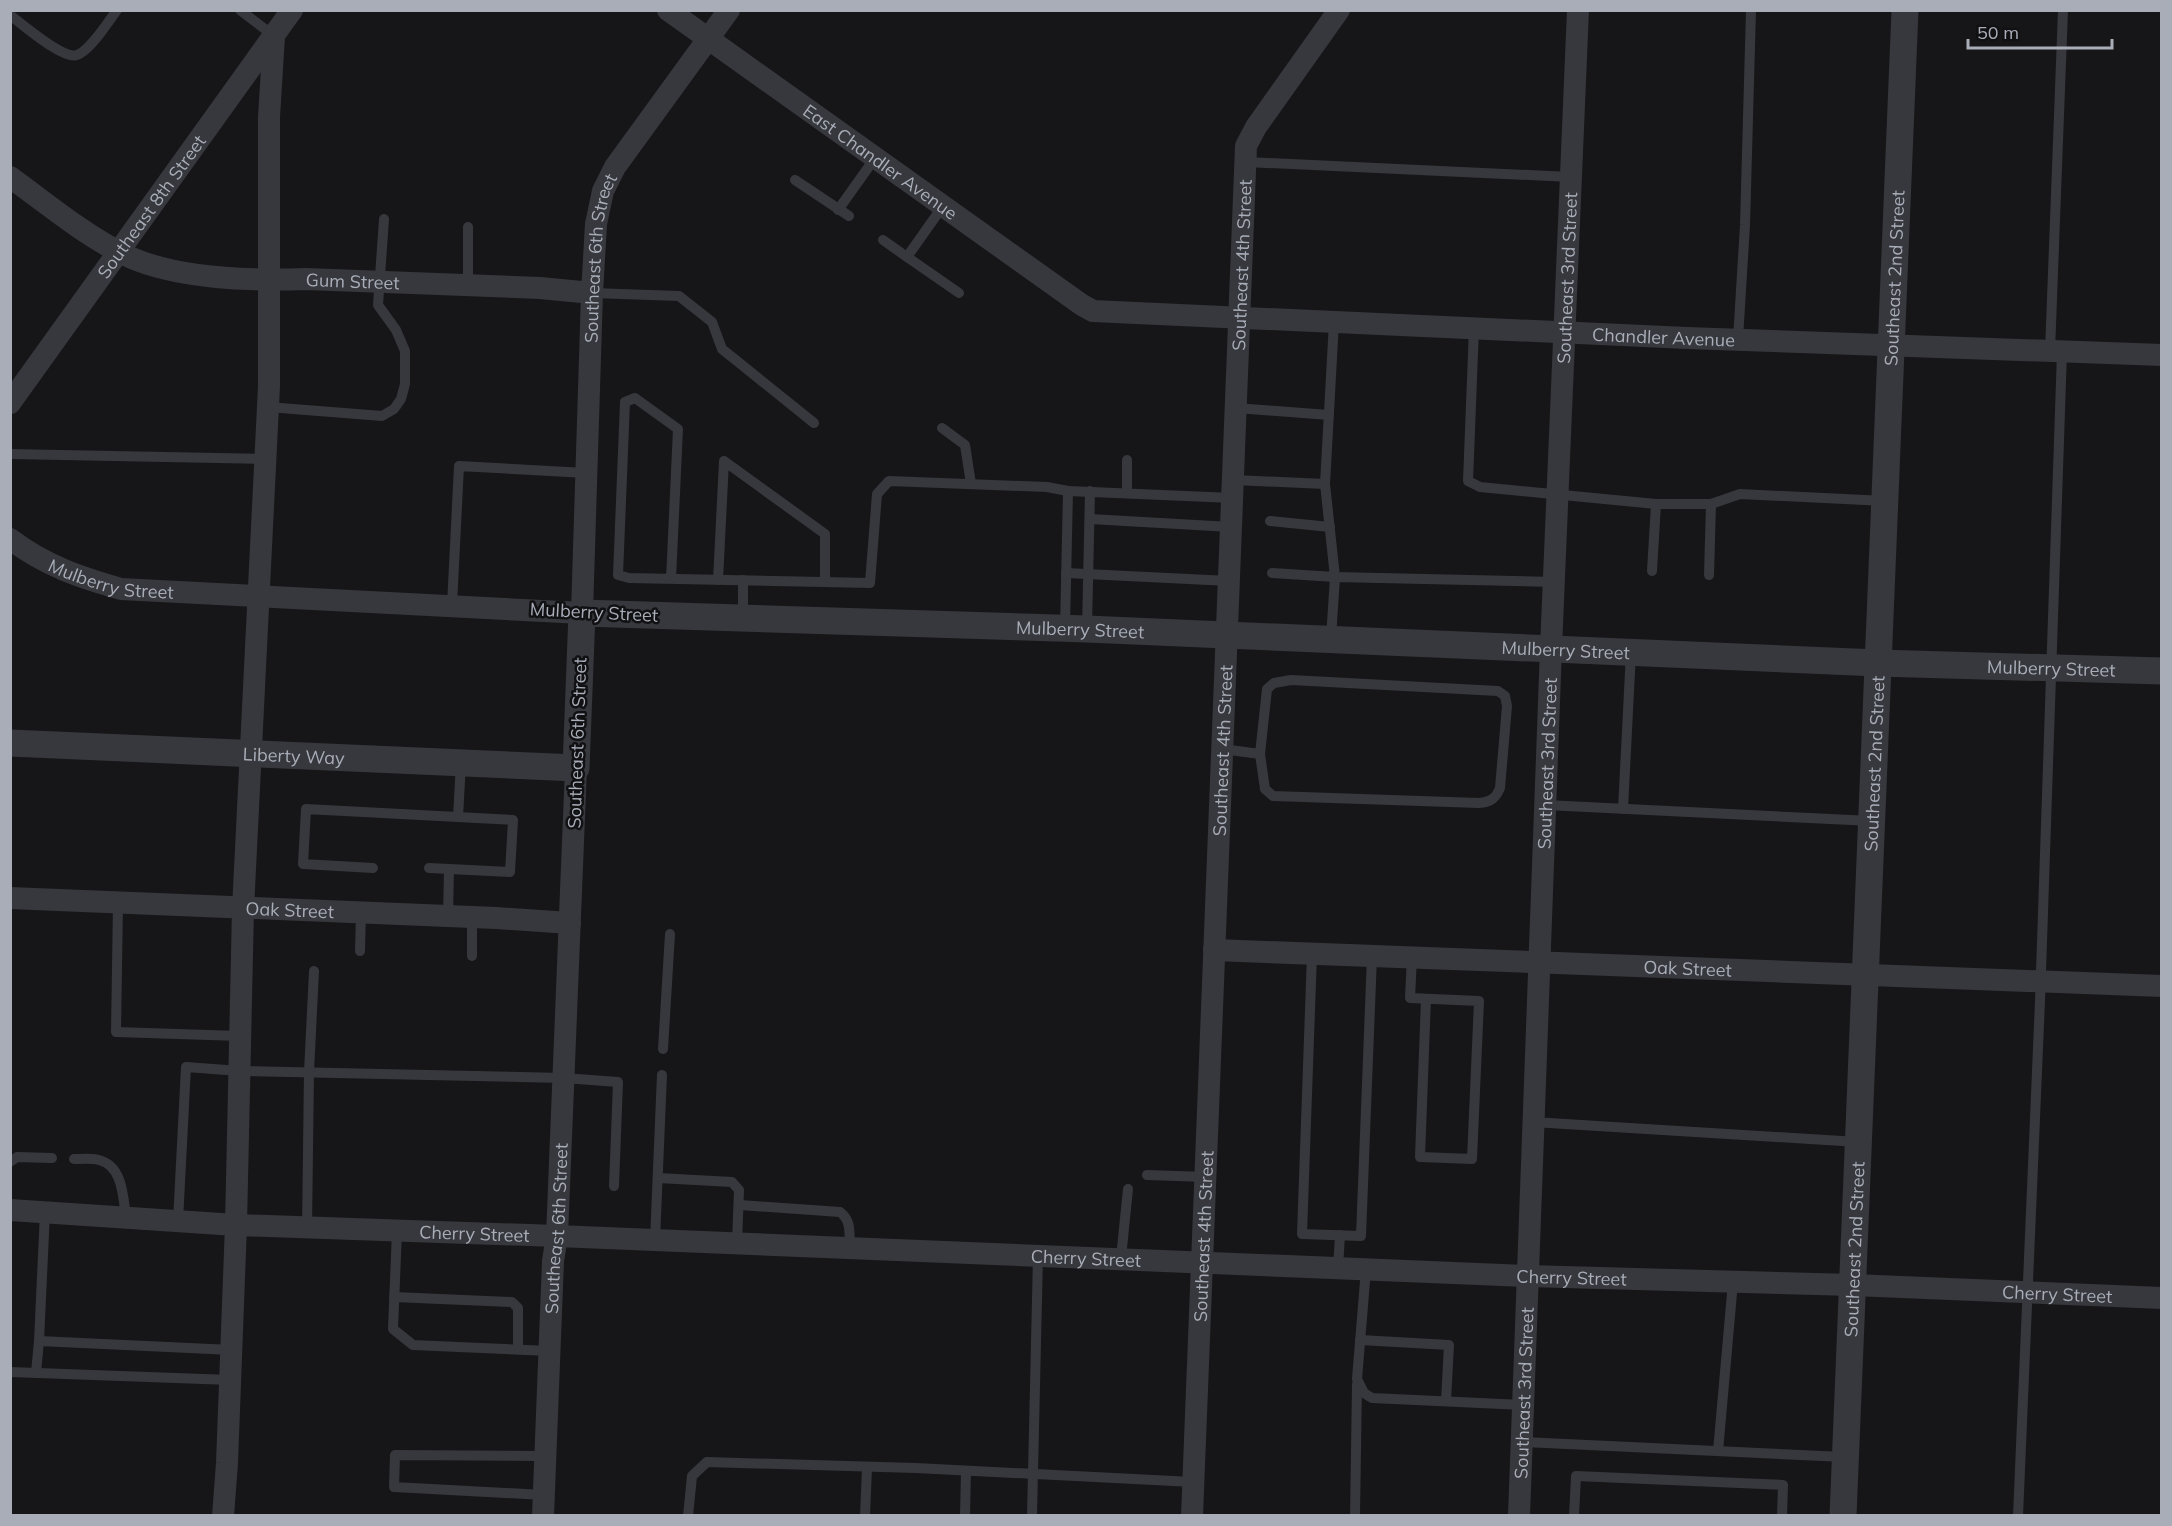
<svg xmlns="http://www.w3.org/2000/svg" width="2172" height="1526" font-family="Mulish,sans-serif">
	<rect width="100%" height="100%" fill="#161618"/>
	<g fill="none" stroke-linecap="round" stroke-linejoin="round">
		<g stroke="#37383d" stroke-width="10">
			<polyline points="240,10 274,36"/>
			<path d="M10,15C22,24 63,60 77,55C90,51 108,22 117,10"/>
			<polyline points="1246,162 1571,177"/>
			<polyline points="795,180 849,216"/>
			<polyline points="943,206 907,257 959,293"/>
			<polyline points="838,210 875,158"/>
			<polyline points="468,227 468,285"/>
			<polyline points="883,240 907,257"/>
			<polyline points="592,293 679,296 712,322 722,349 814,423"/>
			<polyline points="1474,328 1468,481 1480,487 1656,504 1711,504 1740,494 1885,501"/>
			<polyline points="1738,339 1745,225 1751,10"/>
			<polyline points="2050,351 2063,10"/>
			<polyline points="268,407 382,416 394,409 401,399 405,384 405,351 396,330 378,305 384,219"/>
			<polyline points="1236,408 1329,415"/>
			<polyline points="942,428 965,445 971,484"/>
			<polyline points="10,454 265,459"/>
			<polyline points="1234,480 1325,484"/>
			<polyline points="1127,492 1127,460"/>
			<polyline points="1090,519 1231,527"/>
			<polyline points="1270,521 1330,527"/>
			<polyline points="1652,571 1656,504"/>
			<polyline points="1066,573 1229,581"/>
			<polyline points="1272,573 1335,577 1325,484 1334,322"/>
			<polyline points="1709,575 1711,504"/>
			<polyline points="671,579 678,429 635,398 625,402 618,575 629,578 870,583 877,494 889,481 1047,487 1068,491"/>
			<polyline points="718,580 724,461 825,534 825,582"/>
			<polyline points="452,605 459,466 586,473"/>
			<polyline points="743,618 743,580"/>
			<polyline points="1065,628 1068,491 1233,498"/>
			<polyline points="1087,628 1090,491"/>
			<polyline points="1331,638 1335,577 1554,582"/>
			<path d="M1222,749L1260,754L1267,689L1274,683L1291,680L1498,691L1505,696L1507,706L1500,788C1496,798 1491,802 1479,803L1273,796L1265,789L1260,754"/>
			<polyline points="1546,805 1872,821"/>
			<polyline points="1623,809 1631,652"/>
			<polyline points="458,817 461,763"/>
			<polyline points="373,868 303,864 306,809 513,820 510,872 429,868"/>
			<polyline points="118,903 116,1032 240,1036"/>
			<polyline points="448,916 449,869"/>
			<polyline points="360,951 361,913"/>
			<polyline points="1312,954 1302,1234 1361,1236 1372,956"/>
			<polyline points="472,956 472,917"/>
			<polyline points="1412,957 1410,998 1479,1001 1472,1159 1420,1157 1426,999"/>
			<polyline points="663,1049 670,934"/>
			<polyline points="1533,1122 1858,1142"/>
			<path d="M74,1159C82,1159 91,1158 99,1160C123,1166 123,1197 126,1217"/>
			<polyline points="10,1162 17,1157 52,1158"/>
			<polyline points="1147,1175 1206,1177"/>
			<polyline points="658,1178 732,1182 739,1190 737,1243"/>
			<path d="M740,1205L840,1212C852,1221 849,1234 850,1248"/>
			<polyline points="45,1212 39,1341 232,1350"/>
			<polyline points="178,1221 186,1067 240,1071 564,1078 618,1082 614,1186"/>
			<polyline points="307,1228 309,1072 314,971"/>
			<polyline points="397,1231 393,1329 413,1345 550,1351"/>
			<polyline points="655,1240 662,1075"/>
			<polyline points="1121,1258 1128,1189"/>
			<polyline points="1338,1268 1340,1235"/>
			<polyline points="1366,1269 1357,1379 1364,1393 1372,1398 1523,1405"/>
			<polyline points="394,1297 512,1302 518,1308 518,1348"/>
			<polyline points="1360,1340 1449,1345 1446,1401"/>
			<polyline points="10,1372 231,1380"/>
			<polyline points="36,1373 39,1341"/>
			<polyline points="1522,1442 1845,1457"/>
			<polyline points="1718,1451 1733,1282"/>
			<polyline points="544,1495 394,1487 395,1455 545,1456"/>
			<polyline points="688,1516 692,1476 707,1462 916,1468 1193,1482"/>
			<polyline points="865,1516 867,1468"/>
			<polyline points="965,1516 966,1471"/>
			<polyline points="1032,1516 1038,1256"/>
			<polyline points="1355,1516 1357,1384"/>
			<polyline points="1574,1516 1576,1476 1783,1485 1782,1516"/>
			<polyline points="2018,1516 2040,1001 2062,352"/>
		</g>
		<g stroke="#37383d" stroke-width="22">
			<path id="s1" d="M668,10L1082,305L1093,311L1687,338L2162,355"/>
			<path id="s2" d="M10,177C46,203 82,233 121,253C171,279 250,281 306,279L540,288L592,293"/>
			<path id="s3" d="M10,403L292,10"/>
			<path id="s4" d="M10,539C46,566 79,577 121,589L582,613L592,293L596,224L603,191L615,167L729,10"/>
			<path id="s5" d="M10,898L496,918L570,923"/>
			<path id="s6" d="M1214,950L2162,986"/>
			<path id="s7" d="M10,1210L236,1225L557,1236L1528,1276L1853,1285L2162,1298"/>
			<polyline points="223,1516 227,1463 236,1225 243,909 269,386 269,117 274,36"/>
			<path id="s8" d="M543,1516L553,1261L557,1236L576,768"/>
			<path id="s9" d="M1192,1516L1246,146L1256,127L1339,10"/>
			<path id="s10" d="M1519,1516L1551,648L1578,10"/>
		</g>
		<g stroke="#37383d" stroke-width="27">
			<path id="s11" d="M10,743L576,768L582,613L1087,629L1878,663L2162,671"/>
			<path id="s12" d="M1843,1516L1905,10"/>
		</g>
	</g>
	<g text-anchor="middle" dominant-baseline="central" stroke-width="5" stroke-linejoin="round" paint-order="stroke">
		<g font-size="18" fill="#a8adb8" stroke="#111113">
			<text stroke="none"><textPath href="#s1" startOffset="261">East Chandler Avenue</textPath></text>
			<text stroke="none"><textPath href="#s3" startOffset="242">Southeast 8th Street</textPath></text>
			<text stroke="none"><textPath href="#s4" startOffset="940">Southeast 6th Street</textPath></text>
			<text stroke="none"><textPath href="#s9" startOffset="1252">Southeast 4th Street</textPath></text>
			<text stroke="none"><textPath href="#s10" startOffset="1239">Southeast 3rd Street</textPath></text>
			<text stroke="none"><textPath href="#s12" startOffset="1239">Southeast 2nd Street</textPath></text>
			<text stroke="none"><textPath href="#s2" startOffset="370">Gum Street</textPath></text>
			<text stroke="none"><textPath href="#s1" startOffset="1092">Chandler Avenue</textPath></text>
			<text stroke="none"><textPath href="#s4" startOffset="111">Mulberry Street</textPath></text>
			<text transform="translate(594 612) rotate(3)">Mulberry Street</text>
			<text stroke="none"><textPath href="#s11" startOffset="1220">Mulberry Street</textPath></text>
			<text stroke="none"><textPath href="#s11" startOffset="1706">Mulberry Street</textPath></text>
			<text stroke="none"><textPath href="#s11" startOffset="2192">Mulberry Street</textPath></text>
			<text transform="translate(577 743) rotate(-88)">Southeast 6th Street</text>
			<text stroke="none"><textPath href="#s9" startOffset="766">Southeast 4th Street</textPath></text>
			<text stroke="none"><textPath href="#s11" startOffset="284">Liberty Way</textPath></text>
			<text stroke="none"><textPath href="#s10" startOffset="753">Southeast 3rd Street</textPath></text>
			<text stroke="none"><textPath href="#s12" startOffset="753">Southeast 2nd Street</textPath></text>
			<text stroke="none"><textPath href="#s5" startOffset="280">Oak Street</textPath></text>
			<text stroke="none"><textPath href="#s6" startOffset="474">Oak Street</textPath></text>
			<text stroke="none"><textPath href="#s8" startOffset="288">Southeast 6th Street</textPath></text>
			<text stroke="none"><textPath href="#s7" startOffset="465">Cherry Street</textPath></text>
			<text stroke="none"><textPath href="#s9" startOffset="280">Southeast 4th Street</textPath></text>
			<text stroke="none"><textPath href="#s12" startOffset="267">Southeast 2nd Street</textPath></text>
			<text stroke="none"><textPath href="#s7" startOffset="1077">Cherry Street</textPath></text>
			<text stroke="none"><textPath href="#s7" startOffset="1563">Cherry Street</textPath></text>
			<text stroke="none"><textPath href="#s7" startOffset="2049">Cherry Street</textPath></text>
			<text stroke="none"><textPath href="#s10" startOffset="123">Southeast 3rd Street</textPath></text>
		</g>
	</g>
	<rect width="2172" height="1526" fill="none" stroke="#a8adb8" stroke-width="24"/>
	<path d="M1968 39v9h144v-9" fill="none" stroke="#a8adb8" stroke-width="3"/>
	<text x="1977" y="39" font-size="18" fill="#a8adb8" stroke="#111113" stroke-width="4.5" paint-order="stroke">50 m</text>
</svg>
